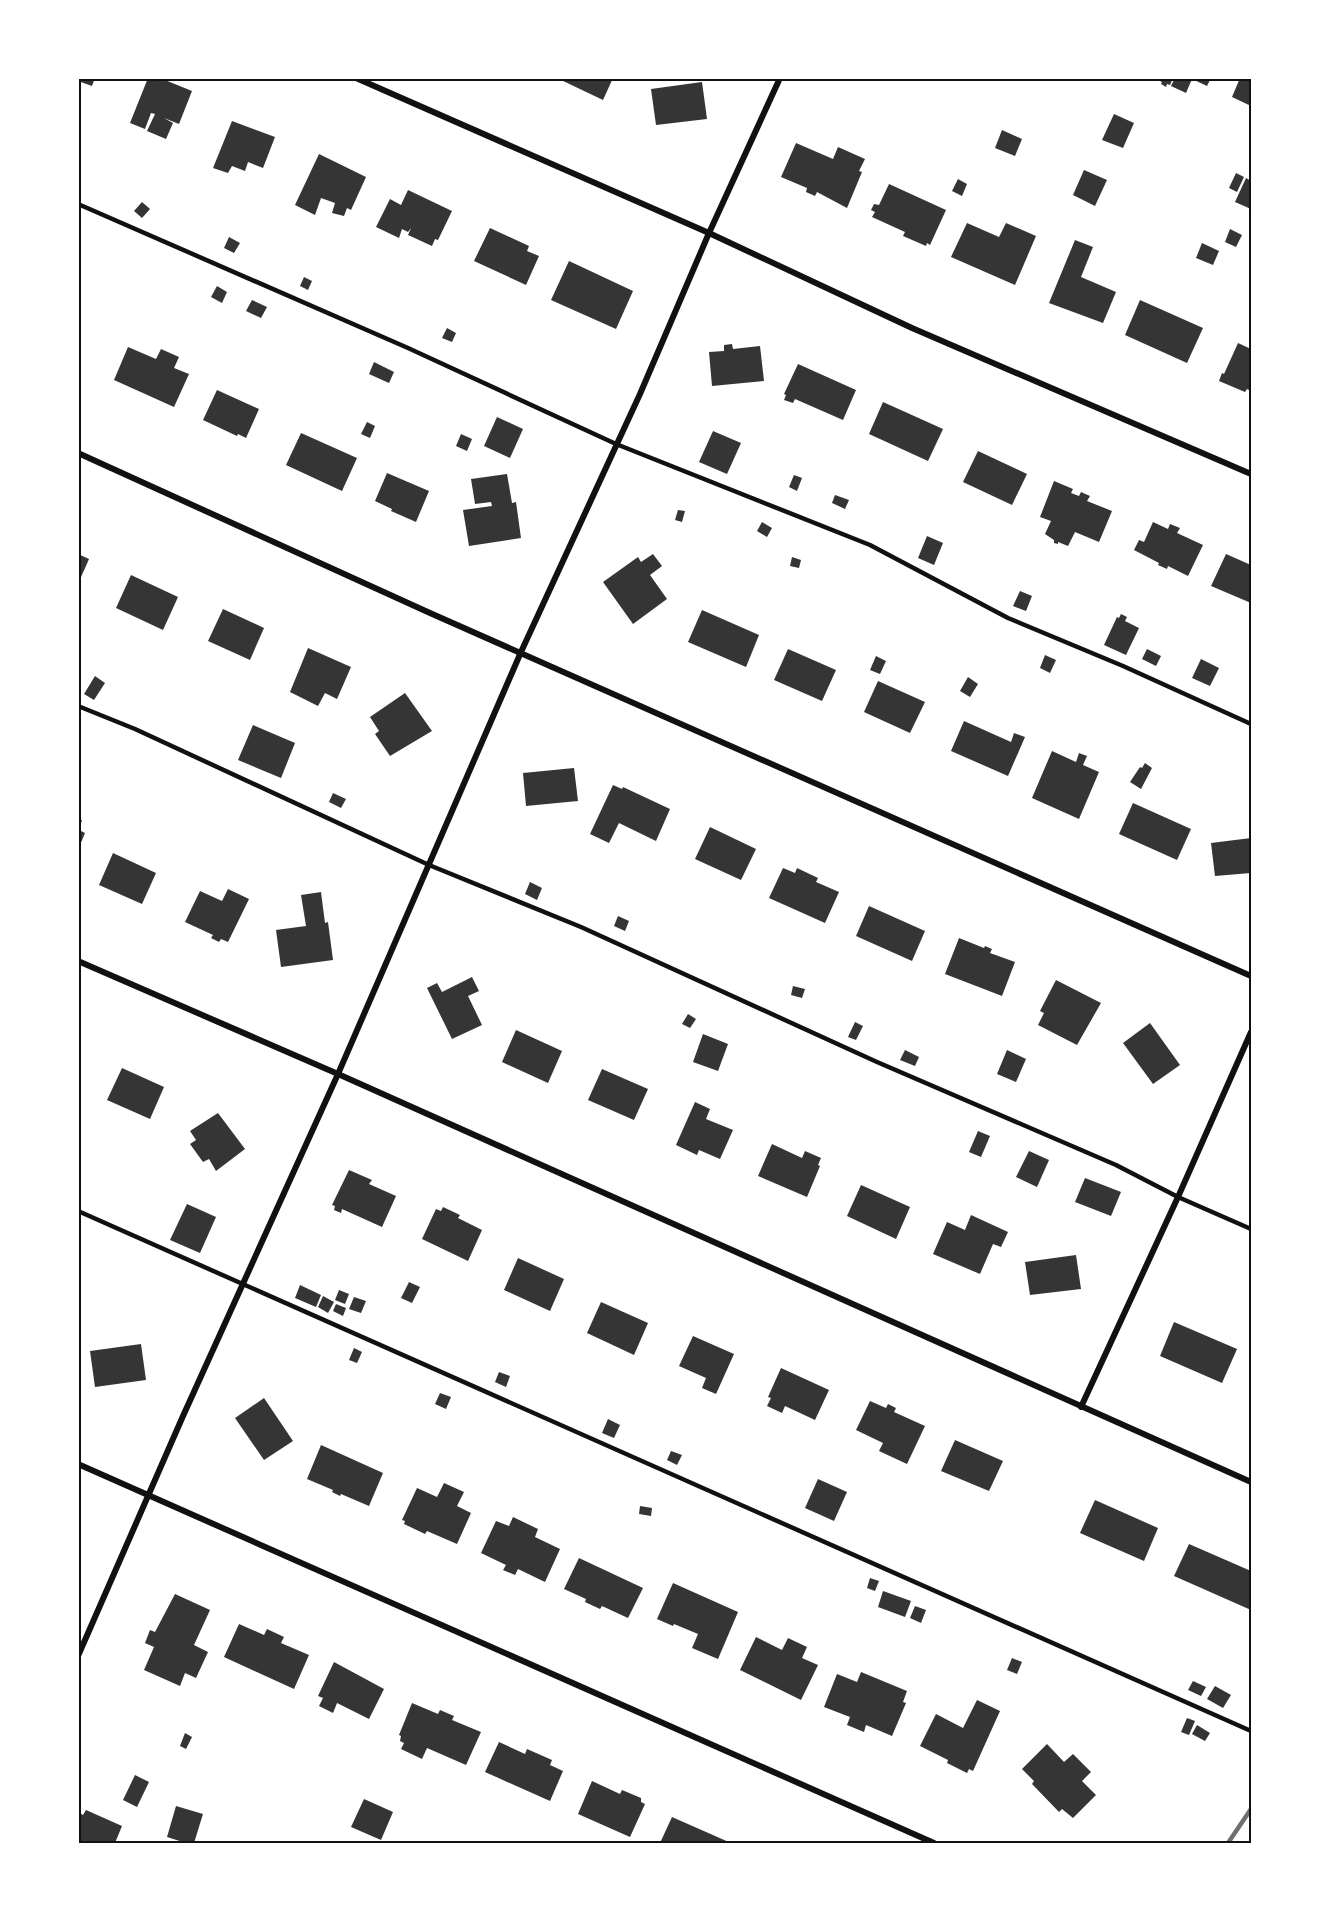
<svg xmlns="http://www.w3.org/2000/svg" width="1329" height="1921" font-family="'Space Grotesk',sans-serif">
	<rect width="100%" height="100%" fill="#fff"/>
	<g fill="#353535">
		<polygon points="78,78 95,78 92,86 78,81"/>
		<polygon points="148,78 160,78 192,91 179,124 164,118 173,123 166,139 147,131 155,114 151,113 145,129 130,123"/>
		<polygon points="562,78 613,78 603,100 561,80"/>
		<polygon points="1153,78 1173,78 1170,85 1167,84 1166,87 1161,84 1162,82"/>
		<polygon points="1175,78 1211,78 1207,86 1192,79 1186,93 1171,86"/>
		<polygon points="1240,78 1251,78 1251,106 1232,97"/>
		<polygon points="702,82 707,119 656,125 651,89"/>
		<polygon points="1114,114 1134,123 1123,148 1102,140"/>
		<polygon points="232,121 275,137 263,168 248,162 245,171 232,166 228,173 213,168"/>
		<polygon points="1002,130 1022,139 1015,156 995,148"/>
		<polygon points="796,143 833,159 838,147 865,159 859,171 862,172 847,208 817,192 815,196 806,192 807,188 781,177"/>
		<polygon points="319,154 366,177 351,210 347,208 344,216 332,213 335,203 321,198 315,215 295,205"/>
		<polygon points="1084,170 1107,180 1095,206 1073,195"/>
		<polygon points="1236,173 1244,177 1237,192 1229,188"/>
		<polygon points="1246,178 1251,181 1251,209 1235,202"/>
		<polygon points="958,179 967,184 962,196 952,191"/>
		<polygon points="889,184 946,210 930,245 927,243 926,246 903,236 905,232 872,217 875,212 871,210 874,204 879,205"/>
		<polygon points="408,190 452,211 438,240 435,239 432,246 408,235 411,228 408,232 402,229 399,238 376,227 390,199 401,205"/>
		<polygon points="142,202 150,209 142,218 134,211"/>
		<polygon points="967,223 999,237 1006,223 1036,236 1015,285 951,257"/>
		<polygon points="490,228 529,246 527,251 539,256 526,285 474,261"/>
		<polygon points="1230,229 1242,235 1236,247 1225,242"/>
		<polygon points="229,237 240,243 234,253 224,248"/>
		<polygon points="1075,240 1093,247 1081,277 1116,292 1103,323 1049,303"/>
		<polygon points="1202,243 1219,251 1213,265 1196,258"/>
		<polygon points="569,261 633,291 616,329 551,300"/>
		<polygon points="304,277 312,281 308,290 300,286"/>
		<polygon points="217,286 227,292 222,303 211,297"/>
		<polygon points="252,300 267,307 261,318 246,311"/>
		<polygon points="1140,300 1203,328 1187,363 1125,335"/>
		<polygon points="447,328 456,333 452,342 442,338"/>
		<polygon points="1238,343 1251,349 1251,391 1247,389 1245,392 1219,381 1222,373 1224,374"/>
		<polygon points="732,344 733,349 760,346 764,381 712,386 709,352 724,351 724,345"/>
		<polygon points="128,347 156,359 161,349 179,357 174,368 189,374 174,407 114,380"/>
		<polygon points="374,362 394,372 389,383 369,374"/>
		<polygon points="798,364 856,390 843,420 795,399 793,403 784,400 786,395 784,394"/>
		<polygon points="217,390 259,409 246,438 238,434 237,436 203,420"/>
		<polygon points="883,402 943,429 928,461 869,434"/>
		<polygon points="497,417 523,429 510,458 484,446"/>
		<polygon points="367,422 375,426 370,438 361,434"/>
		<polygon points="713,431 741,443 727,474 699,462"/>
		<polygon points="301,433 357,458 342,491 286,465"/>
		<polygon points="461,434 472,439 467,451 456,446"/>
		<polygon points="978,451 1027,474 1012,505 963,482"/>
		<polygon points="387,473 429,491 416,522 391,511 392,509 375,501"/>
		<polygon points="507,474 512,503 516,502 521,538 469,546 463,510 492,506 491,502 475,504 471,479"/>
		<polygon points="794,475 802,478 797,491 789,487"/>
		<polygon points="1054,481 1073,489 1071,493 1079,496 1081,492 1090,496 1087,501 1112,511 1099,542 1075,532 1068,546 1058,542 1058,544 1054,543 1054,540 1045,534 1051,521 1040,517"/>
		<polygon points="835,495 849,500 845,509 832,503"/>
		<polygon points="678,510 685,511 682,522 675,520"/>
		<polygon points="762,522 772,528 767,537 757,531"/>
		<polygon points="1153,522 1168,529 1170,524 1180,528 1177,533 1203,545 1188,576 1168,566 1167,569 1158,565 1159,563 1134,550 1139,540 1144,542"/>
		<polygon points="927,536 943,543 934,565 918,558"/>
		<polygon points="78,554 89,559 78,584"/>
		<polygon points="653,554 662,566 650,575 667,599 633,624 603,582 638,557 641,562"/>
		<polygon points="1226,554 1251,565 1251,603 1211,586"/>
		<polygon points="792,557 801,560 799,568 790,566"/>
		<polygon points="131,575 178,597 163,630 116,608"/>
		<polygon points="1020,591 1032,596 1026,611 1013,606"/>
		<polygon points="223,609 264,628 250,660 208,641"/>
		<polygon points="702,610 759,635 746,667 688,642"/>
		<polygon points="1121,614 1127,617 1125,621 1139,628 1126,655 1104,645 1117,617 1119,618"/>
		<polygon points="308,648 351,667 337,699 325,693 318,706 290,692"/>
		<polygon points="788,649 836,670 822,701 774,680"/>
		<polygon points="1147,649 1161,656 1156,666 1142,659"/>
		<polygon points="1045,655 1056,660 1050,673 1040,668"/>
		<polygon points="876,656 886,661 880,674 870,670"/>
		<polygon points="1201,659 1219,668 1210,686 1192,678"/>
		<polygon points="95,676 105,683 94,700 84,694"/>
		<polygon points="968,677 978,684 970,697 960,691"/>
		<polygon points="878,681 925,702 910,733 864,712"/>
		<polygon points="405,693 432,731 390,756 375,734 379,731 370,717"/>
		<polygon points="964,721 1011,742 1014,733 1025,737 1008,776 951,751"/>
		<polygon points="253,725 295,743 281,778 238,760"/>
		<polygon points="1052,751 1076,762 1079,753 1087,756 1083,765 1099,772 1079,819 1032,798"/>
		<polygon points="1145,763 1152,768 1141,789 1130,782 1140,767 1142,768"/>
		<polygon points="574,768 578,801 526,806 523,773"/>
		<polygon points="613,785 622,789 623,787 670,809 656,841 619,823 609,843 590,834"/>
		<polygon points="333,793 346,799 341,808 329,802"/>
		<polygon points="1133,803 1191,829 1177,860 1119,834"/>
		<polygon points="78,819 82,820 79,830 85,833 78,850"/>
		<polygon points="710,827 756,849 741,880 695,859"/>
		<polygon points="1251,838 1251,873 1215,876 1211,843"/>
		<polygon points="113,853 156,873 142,904 99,885"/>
		<polygon points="783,868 795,873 797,868 818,878 816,882 839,892 825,923 769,898"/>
		<polygon points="530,882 542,888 537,900 525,894"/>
		<polygon points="228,889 249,899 228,942 221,939 219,942 211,938 213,935 185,922 200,891 222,901"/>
		<polygon points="321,892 325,923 328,922 333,960 281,967 276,930 306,926 301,895"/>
		<polygon points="869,906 925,931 912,961 856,936"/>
		<polygon points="618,916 629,921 625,931 614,926"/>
		<polygon points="959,938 984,948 985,946 992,949 990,953 1015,962 1002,996 945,974"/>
		<polygon points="472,977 479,991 468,996 482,1025 452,1039 427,988 437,983 442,992"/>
		<polygon points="1056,980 1101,1003 1077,1045 1038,1025 1044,1013 1040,1011"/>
		<polygon points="793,986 805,989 802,998 791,995"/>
		<polygon points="688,1014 696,1019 690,1028 682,1024"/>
		<polygon points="855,1022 863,1026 856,1040 848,1037"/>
		<polygon points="1150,1023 1180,1065 1153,1084 1123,1043"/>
		<polygon points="516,1030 562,1051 548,1083 502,1062"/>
		<polygon points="703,1034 728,1044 718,1071 693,1062"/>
		<polygon points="905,1050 919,1057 915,1066 900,1060"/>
		<polygon points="1007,1050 1026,1059 1016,1082 997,1074"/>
		<polygon points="122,1068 164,1087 150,1119 107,1100"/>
		<polygon points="602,1069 648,1089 634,1120 588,1100"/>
		<polygon points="695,1102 710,1109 706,1119 733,1130 720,1159 699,1150 697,1155 676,1145"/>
		<polygon points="218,1113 245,1149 216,1171 209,1159 203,1162 190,1144 196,1140 190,1131"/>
		<polygon points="978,1131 990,1136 981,1157 969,1152"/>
		<polygon points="772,1144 802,1158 805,1151 821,1158 818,1165 820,1166 807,1197 758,1176"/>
		<polygon points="1029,1151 1049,1160 1037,1187 1016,1177"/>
		<polygon points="349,1170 372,1180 369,1184 396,1196 382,1227 342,1209 341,1213 334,1210 335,1206 332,1205"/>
		<polygon points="1085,1178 1121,1192 1111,1216 1075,1202"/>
		<polygon points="861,1185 910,1207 896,1239 847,1216"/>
		<polygon points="187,1204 216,1217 200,1253 170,1240"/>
		<polygon points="443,1207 460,1215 458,1218 482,1230 468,1261 422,1239 436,1209 441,1211"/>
		<polygon points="971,1215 1008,1232 1001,1247 993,1244 980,1274 933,1254 947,1222 965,1230"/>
		<polygon points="1076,1255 1081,1289 1030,1295 1025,1262"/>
		<polygon points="518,1258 564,1279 550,1311 504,1290"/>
		<polygon points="409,1282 420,1287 412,1303 401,1298"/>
		<polygon points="300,1285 321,1295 316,1307 295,1298"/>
		<polygon points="339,1290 349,1294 345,1304 335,1300"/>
		<polygon points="323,1296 334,1302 328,1313 318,1307"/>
		<polygon points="354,1297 366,1301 361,1313 349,1309"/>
		<polygon points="601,1302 648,1323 634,1355 587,1333"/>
		<polygon points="336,1304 346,1308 343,1316 333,1311"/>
		<polygon points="1174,1322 1237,1349 1222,1383 1160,1356"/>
		<polygon points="693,1336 734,1354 716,1394 702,1388 706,1378 679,1366"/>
		<polygon points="141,1344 146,1380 95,1387 90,1351"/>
		<polygon points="354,1348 362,1352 357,1363 349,1360"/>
		<polygon points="781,1368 829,1390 815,1420 785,1406 782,1413 767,1406 771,1398 768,1397"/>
		<polygon points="499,1372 510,1376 506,1387 495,1382"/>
		<polygon points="440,1393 451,1397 446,1409 435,1404"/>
		<polygon points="264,1398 293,1441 264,1460 235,1418"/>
		<polygon points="870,1401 886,1408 888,1404 896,1408 894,1412 925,1426 907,1464 879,1451 883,1443 856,1430"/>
		<polygon points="608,1419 620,1425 614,1438 602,1433"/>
		<polygon points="955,1440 1003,1461 989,1491 941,1471"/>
		<polygon points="321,1445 383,1473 369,1506 341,1494 340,1496 332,1492 333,1490 307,1479"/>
		<polygon points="671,1451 682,1455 677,1465 667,1460"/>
		<polygon points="818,1479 847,1492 834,1521 805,1508"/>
		<polygon points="444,1483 464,1492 457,1506 471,1513 457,1544 427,1531 425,1534 404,1524 405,1521 402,1520 417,1488 437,1497"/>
		<polygon points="1095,1500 1158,1528 1144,1561 1080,1533"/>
		<polygon points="640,1506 652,1508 651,1516 639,1514"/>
		<polygon points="513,1517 538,1529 535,1537 560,1549 545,1582 518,1569 515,1575 503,1570 506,1565 481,1553 496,1521 509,1526"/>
		<polygon points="1189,1544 1251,1571 1251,1610 1174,1576"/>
		<polygon points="579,1558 643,1588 628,1618 602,1606 600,1609 585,1602 586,1599 564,1589"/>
		<polygon points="870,1578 879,1581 875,1591 867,1588"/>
		<polygon points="673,1583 738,1612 718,1659 692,1648 698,1634 674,1624 673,1626 657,1619"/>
		<polygon points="883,1591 911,1601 905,1617 878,1607"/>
		<polygon points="175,1594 210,1610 194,1645 208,1652 196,1678 185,1673 180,1686 144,1670 154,1647 145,1643 150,1630 155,1632"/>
		<polygon points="915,1606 926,1610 921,1623 910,1618"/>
		<polygon points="239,1624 264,1635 267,1629 284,1637 281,1643 309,1655 294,1689 224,1657"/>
		<polygon points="756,1637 782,1650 788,1638 807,1647 802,1658 818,1665 801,1700 740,1670"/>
		<polygon points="1012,1658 1022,1662 1017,1674 1007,1670"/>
		<polygon points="334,1662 384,1689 369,1719 337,1703 333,1713 319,1706 323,1698 318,1696"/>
		<polygon points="861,1672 907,1691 903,1702 906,1703 892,1736 866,1725 864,1732 847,1725 850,1717 824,1707 837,1674 857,1682"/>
		<polygon points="1193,1681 1206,1687 1201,1696 1188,1690"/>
		<polygon points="1215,1686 1231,1695 1223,1708 1207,1699"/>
		<polygon points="977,1700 1000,1711 973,1771 969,1769 967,1773 947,1763 948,1760 920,1746 936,1714 963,1728"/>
		<polygon points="412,1703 438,1714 440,1710 454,1716 452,1720 481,1732 466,1765 427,1748 422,1759 401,1749 404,1743 400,1741 401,1736 399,1735"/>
		<polygon points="1187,1718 1195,1721 1189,1735 1181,1732"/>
		<polygon points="1197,1725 1210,1733 1205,1741 1192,1734"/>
		<polygon points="185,1733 192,1737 186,1749 180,1746"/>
		<polygon points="499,1742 525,1754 527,1749 552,1760 550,1765 563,1771 550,1801 485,1772"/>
		<polygon points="1047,1744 1064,1762 1073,1754 1091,1772 1082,1781 1096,1795 1073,1818 1062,1809 1059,1812 1032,1784 1034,1781 1022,1769"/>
		<polygon points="135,1775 149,1782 137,1807 123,1800"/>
		<polygon points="592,1781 620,1794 622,1790 641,1798 641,1802 645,1804 630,1837 578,1814"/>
		<polygon points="364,1799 393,1812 381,1840 351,1827"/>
		<polygon points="176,1806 203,1814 194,1843 186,1843 167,1837"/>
		<polygon points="86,1810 122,1826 115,1843 78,1843 78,1812 83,1815"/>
		<polygon points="672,1817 731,1843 660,1843"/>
	</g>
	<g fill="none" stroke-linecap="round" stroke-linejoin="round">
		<g stroke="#111" stroke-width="4.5">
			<polyline points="78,204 408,348 616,444 870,545 1008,618 1123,666 1251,724"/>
			<polyline points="78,706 135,729 429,865 581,927 877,1062 1116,1165 1178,1197 1251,1229"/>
			<polyline points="78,1211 1251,1731"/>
		</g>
		<g stroke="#111" stroke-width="6">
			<polyline points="356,78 709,233 912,328 1251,474"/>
			<polyline points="78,453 430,613 1251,976"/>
			<polyline points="78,961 338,1074 1251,1482"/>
			<polyline points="1081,1407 1178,1197 1251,1032"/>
			<polyline points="78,1464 934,1843"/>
			<polyline points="78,1656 183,1416 338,1074 521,652 640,394 709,233 780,78"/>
		</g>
		<g stroke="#707070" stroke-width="4.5">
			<polyline points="1228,1843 1251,1809"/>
			<polyline points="1250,1843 1251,1842"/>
		</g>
	</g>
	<rect width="1329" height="1921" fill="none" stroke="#ffffff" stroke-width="159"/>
	<rect x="80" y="80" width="1170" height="1762" fill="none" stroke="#111" stroke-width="2"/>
</svg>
